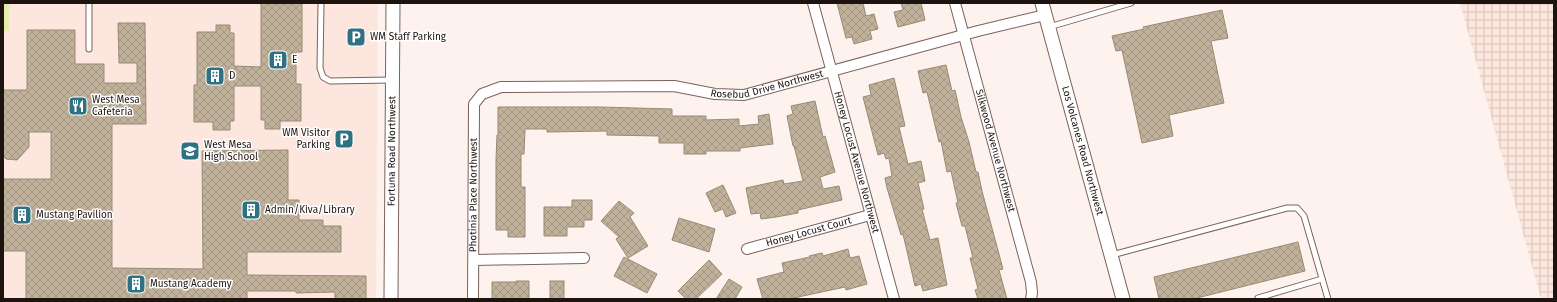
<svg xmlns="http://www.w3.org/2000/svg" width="1557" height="302" font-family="'Fira Sans',sans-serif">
	<defs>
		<pattern id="industrial-grid" width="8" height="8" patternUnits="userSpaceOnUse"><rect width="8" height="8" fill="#fce6dd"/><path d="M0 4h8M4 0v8" fill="none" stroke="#d8c4bc"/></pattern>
		<pattern id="building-cross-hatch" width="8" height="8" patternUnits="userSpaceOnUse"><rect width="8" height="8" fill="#c0b19b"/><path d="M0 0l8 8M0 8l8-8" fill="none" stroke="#a59784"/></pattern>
	</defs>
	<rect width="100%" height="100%" fill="#fdf2ed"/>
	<polygon fill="#fce6dd" points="3,3 378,3 376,299 3,299"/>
	<polygon fill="url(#industrial-grid)" points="1460,3 1554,3 1554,299 1541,299"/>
	<rect fill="#e5ecac" x="3" y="3" width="6" height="28"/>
	<g fill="url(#building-cross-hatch)" stroke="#988a74">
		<polygon points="261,3 302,3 302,52 296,52 296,84 301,84 301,121 280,121 280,129 265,129 265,120 261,120 261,86 234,86 234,121 230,121 230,130 213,130 213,122 194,122 194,85 197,85 197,32 216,32 216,25 230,25 230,33 234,33 234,66 261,67"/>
		<polygon points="837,3 863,3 866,16 874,14 878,29 870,31 872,39 854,44 852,37 846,38"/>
		<polygon points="901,3 921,3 925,20 898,27 894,12 903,10"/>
		<polygon points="1222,10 1228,38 1211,41 1224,103 1169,115 1173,136 1142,143 1122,50 1116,51 1112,36 1144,29 1143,27"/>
		<polygon points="118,23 145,23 146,124 112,124 112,268 203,269 202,151 288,150 288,200 299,200 299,220 323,220 323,226 341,226 341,252 247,252 247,275 366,276 366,299 335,299 335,292 296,293 296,291 247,291 247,299 26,299 26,251 3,251 3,179 51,179 51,132 29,132 29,147 17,160 6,159 3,155 3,90 27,90 27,30 75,30 75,64 104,64 104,83 137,83 137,63 119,63"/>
		<polygon points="946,65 952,91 955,90 961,117 969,142 976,172 978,172 982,191 1003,269 999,270 1007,299 978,299 975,290 978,289 970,258 973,258 965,226 962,226 956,203 958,203 951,171 947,172 941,141 939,142 927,92 923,93 918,71"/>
		<polygon points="894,78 905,126 899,127 908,164 921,161 925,181 918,183 924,209 922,209 930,240 938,238 947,285 923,291 921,284 915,286 903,234 901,235 887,188 885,178 892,176 889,158 886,159 884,153 878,155 863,97 871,95 869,85"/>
		<polygon points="815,101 823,137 825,136 835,172 820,177 823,189 839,186 842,200 798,210 798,213 776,217 761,219 760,213 751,214 746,188 783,180 784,184 803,181 794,146 793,146 787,116 793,114 791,106"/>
		<polygon points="498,107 599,107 672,109 672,116 706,116 706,120 739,119 739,126 759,124 758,116 769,114 773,144 740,148 740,151 706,151 706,154 684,154 684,143 659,143 659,136 607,135 607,131 547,132 547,129 525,129 524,154 521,154 521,187 525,187 525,237 508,237 508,230 496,230 496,160 497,135 498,136"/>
		<polygon points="723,185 736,213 726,217 723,209 715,212 706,193"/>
		<polygon points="572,200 592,200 592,220 584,220 584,227 567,227 567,236 544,236 544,207 572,207"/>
		<polygon points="619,201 634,213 630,217 648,246 628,258 616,239 619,237 601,221"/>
		<polygon points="679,218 715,229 709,252 672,240"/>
		<polygon points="1298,242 1305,271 1193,299 1159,299 1154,277"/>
		<polygon points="848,249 850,258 859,256 867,284 846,290 845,287 789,299 763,299 757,279 784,272 782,263 810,257 809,256 822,253 823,256"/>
		<polygon points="624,257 657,274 647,293 614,276"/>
		<polygon points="709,260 722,274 696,299 686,299 678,291"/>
		<polygon points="729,279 742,287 735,299 716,299"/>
		<polygon points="516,281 529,281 529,299 492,299 492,282 516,282"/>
		<rect x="550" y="281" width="14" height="18"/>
	</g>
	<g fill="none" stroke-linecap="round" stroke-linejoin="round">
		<g stroke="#7b6259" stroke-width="7">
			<g id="service">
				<polyline points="321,3 320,68 323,77 330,81 392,80"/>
				<polyline points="1049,27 1131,3"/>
				<polyline points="89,49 89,3"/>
				<polyline points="1112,255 1287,208 1297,208 1304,216 1328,299"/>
				<polyline points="1258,298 1322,279"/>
			</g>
		</g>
		<g stroke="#7b6259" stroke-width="12">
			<g id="minor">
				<path id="s1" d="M813,3L894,299"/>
				<path id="s2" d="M955,3L1031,282L1032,293L1031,299"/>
				<path id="s3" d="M747,249L870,215"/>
				<polyline points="474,260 584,258"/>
				<path id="s4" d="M473,299L474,104L482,94L501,87L674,86L715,94L744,95L978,31L1045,15"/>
			</g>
		</g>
		<g stroke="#7b6259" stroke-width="15">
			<g id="tertiary">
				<path id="s5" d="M1042,3L1123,299"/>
				<path id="s6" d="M391,299L393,3"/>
			</g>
		</g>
		<use href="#service" stroke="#fff" stroke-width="5"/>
		<use href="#minor" stroke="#fff" stroke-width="10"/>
		<use href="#tertiary" stroke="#fff" stroke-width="13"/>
	</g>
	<defs>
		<g id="parking-square" transform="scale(1)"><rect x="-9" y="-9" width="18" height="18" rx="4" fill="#2e7182" stroke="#fff"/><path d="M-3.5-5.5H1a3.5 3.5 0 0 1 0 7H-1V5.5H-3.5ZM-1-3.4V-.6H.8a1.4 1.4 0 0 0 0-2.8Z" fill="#fff"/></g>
		<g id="building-square" transform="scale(1)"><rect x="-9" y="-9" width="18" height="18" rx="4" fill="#2e7182" stroke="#fff"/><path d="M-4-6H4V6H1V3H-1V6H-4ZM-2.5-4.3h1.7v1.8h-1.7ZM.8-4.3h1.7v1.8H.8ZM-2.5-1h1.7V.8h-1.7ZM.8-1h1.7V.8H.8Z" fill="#fff"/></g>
		<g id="restaurant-square" transform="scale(1)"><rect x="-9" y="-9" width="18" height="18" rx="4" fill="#2e7182" stroke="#fff"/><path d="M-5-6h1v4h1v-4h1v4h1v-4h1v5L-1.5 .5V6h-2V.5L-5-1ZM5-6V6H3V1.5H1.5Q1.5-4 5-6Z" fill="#fff"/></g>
		<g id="school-square" transform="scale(1)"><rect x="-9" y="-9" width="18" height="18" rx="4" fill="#2e7182" stroke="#fff"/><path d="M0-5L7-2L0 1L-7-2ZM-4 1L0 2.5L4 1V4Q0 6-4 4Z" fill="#fff"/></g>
	</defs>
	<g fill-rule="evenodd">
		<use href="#parking-square" x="356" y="37"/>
		<use href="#building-square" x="278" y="60"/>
		<use href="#building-square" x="215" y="76"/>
		<use href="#restaurant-square" x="78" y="106"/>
		<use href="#parking-square" x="344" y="139"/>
		<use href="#school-square" x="190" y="151"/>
		<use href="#building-square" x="251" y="210"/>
		<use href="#building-square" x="22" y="215"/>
		<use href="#building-square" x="136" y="284"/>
	</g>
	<g text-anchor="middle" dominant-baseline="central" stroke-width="3" stroke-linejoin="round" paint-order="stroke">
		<g font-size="10" fill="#1d130f" stroke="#fff" text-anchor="start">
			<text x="370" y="37">WM Staff Parking</text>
			<text x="292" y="60">E</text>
			<text x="229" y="76">D</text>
			<text x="92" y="100">West Mesa<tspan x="92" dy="12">Cafeteria</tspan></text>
			<text x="330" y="133" text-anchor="end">WM Visitor<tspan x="330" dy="12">Parking</tspan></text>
			<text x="204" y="145">West Mesa<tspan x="204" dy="12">High School</tspan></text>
			<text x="265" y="210">Admin/Kiva/Library</text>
			<text x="36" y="215">Mustang Pavilion</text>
			<text x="150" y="284">Mustang Academy</text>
		</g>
		<g font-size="10" fill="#1d130f" stroke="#fff">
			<text stroke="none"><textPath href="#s4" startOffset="496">Rosebud Drive Northwest</textPath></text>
			<text stroke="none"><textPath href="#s6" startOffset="148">Fortuna Road Northwest</textPath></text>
			<text stroke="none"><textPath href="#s2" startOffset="153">Silkwood Avenue Northwest</textPath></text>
			<text stroke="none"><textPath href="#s5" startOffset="153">Los Volcanes Road Northwest</textPath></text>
			<text stroke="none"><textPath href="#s1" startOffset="165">Honey Locust Avenue Northwest</textPath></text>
			<text stroke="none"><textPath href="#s4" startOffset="104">Photinia Place Northwest</textPath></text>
			<text stroke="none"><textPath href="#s3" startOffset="64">Honey Locust Court</textPath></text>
		</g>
	</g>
	<rect width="1557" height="302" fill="none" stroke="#1d130f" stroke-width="8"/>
</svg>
